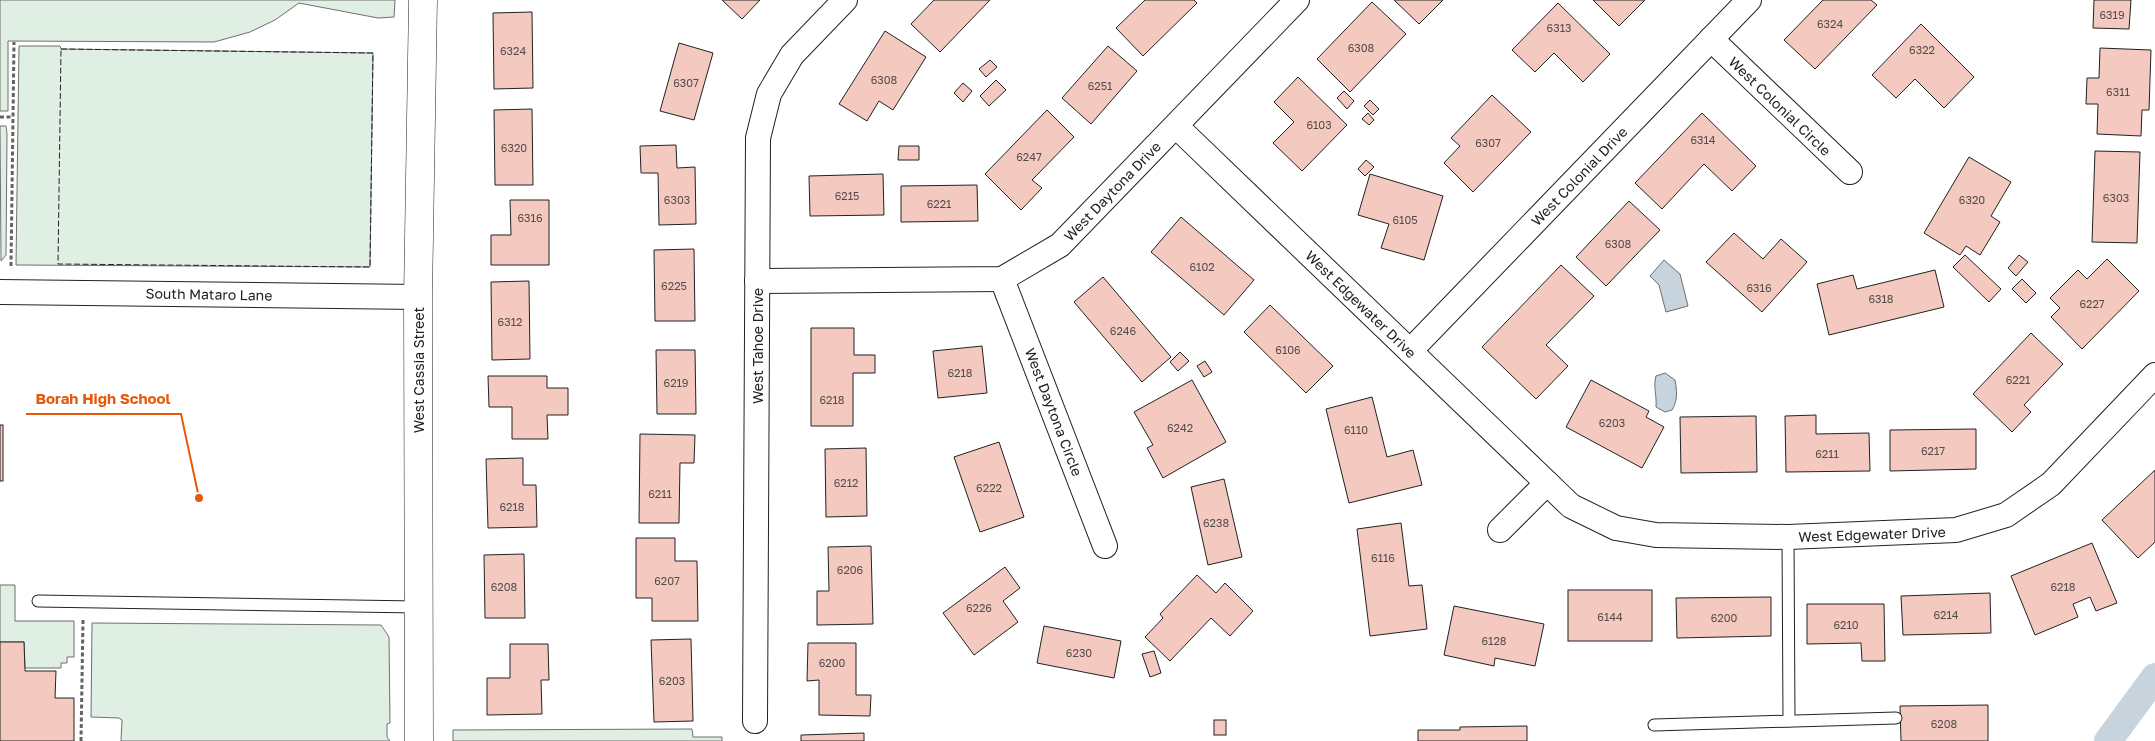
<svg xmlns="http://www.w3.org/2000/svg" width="2155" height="741" font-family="'Golos Text',sans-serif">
	<rect width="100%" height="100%" fill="#fff"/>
	<g fill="#e0efe3" stroke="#6f6f6f">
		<polygon points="0,0 395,0 394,17 378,18 299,3 275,20 250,32 214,42 8,41 8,111 0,111"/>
		<polygon points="19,46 60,46 61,49 373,53 370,267 16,265"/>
		<polygon points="0,126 6,126 7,134 6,255 1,261"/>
		<polygon points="0,585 15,585 15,621 74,621 74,657 67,657 67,663 61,663 61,668 25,668 24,642 0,642"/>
		<polygon points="92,623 381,625 389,637 390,723 387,724 387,737 390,741 121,741 122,720 119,718 91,717"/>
		<polygon points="692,729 693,737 722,737 722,741 453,741 453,730"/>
	</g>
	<g fill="#c7d3dd" stroke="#6f6f6f">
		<polygon points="1664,260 1680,274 1688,306 1666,312 1659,285 1650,276"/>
		<path d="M1665,373L1675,380C1677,391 1678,400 1672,410L1665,412L1656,407C1657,396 1653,387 1656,376Z"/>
	</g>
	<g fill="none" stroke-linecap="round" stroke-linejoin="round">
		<polyline stroke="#c7d3dd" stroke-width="28" points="2108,741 2155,677"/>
	</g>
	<g fill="#f3c9c0" stroke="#222">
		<polygon points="722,0 760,0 742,19"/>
		<polygon points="934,0 990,0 940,52 911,24"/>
		<polygon points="1145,0 1194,0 1197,3 1143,56 1116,28"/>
		<polygon points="1394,0 1443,0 1419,24"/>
		<polygon points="1593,0 1645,0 1619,26"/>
		<polygon points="1823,0 1871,0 1877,5 1815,69 1784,40"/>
		<polygon points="2094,0 2131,0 2129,29 2093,28"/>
		<polygon points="1372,2 1406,34 1350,92 1317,59"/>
		<polygon points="1558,3 1610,54 1583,82 1554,53 1535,72 1512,50"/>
		<polygon points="532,12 533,88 494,89 493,13"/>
		<polygon points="1921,24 1974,77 1944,108 1915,79 1896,98 1872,75"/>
		<polygon points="885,31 926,57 893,110 879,101 867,121 839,104"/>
		<polygon points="679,43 713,53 694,120 660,111"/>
		<polygon points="1108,46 1137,71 1091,124 1062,98"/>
		<polygon points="2100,48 2151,50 2149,110 2142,110 2141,136 2097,134 2098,104 2086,104 2087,78 2099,78"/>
		<polygon points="990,60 997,67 986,77 979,69"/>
		<polygon points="1298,77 1347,125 1302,171 1273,143 1294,122 1274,102"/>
		<polygon points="996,80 1006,90 989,106 980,96"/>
		<polygon points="963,83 972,91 963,102 954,93"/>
		<polygon points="1344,91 1354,101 1347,109 1337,98"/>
		<polygon points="1492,95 1531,132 1473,192 1444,163 1460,146 1451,138"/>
		<polygon points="1370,100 1379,109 1373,115 1364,106"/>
		<polygon points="532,109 533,185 495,185 494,110"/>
		<polygon points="1047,110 1074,137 1032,180 1042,188 1021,210 985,174"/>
		<polygon points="1368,113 1374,120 1369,125 1362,119"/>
		<polygon points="1702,113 1756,166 1732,191 1704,164 1662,209 1635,183"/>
		<polygon points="676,145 677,168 695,167 696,224 659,225 658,173 641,173 640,146"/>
		<polygon points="899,146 919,146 919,160 898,160"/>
		<polygon points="2095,151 2140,152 2137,243 2092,242"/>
		<polygon points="1969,157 2011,182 1991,216 2000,222 1980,255 1966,246 1960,255 1924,233"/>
		<polygon points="1366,160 1374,167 1365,176 1358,169"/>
		<polygon points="883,174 884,215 810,216 809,176"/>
		<polygon points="1370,174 1443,196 1424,260 1381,248 1389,224 1358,215"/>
		<polygon points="977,185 978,221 901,222 901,186"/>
		<polygon points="510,200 549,200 549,265 491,265 491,235 511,235"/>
		<polygon points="1629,201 1660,230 1606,286 1576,257"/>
		<polygon points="1181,217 1254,280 1224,315 1151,252"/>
		<polygon points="1734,233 1763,259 1781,239 1807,262 1762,312 1706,262"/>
		<polygon points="694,249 695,321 655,321 654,250"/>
		<polygon points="1965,255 2001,289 1989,302 1953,267"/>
		<polygon points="2019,255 2028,262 2016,276 2008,268"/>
		<polygon points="2107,259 2139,291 2082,349 2051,317 2060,308 2050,298 2078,270 2087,279"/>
		<polygon points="1561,265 1594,296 1546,345 1568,366 1536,399 1482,347"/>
		<polygon points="1935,270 1944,307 1829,335 1817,284 1853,275 1857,289"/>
		<polygon points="1103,277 1171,357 1142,382 1074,302"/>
		<polygon points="2022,279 2036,293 2026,303 2012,289"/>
		<polygon points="529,281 530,359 492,360 491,282"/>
		<polygon points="1270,305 1333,366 1306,393 1244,332"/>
		<polygon points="811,328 854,328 854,355 875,355 875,373 853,373 853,426 811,426"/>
		<polygon points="2031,333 2063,364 2024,405 2031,412 2012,432 1973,394"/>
		<polygon points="982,346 987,393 938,398 933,351"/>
		<polygon points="656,350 695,350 696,414 657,414"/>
		<polygon points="1180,352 1189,361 1178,371 1170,362"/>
		<polygon points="1205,361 1212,372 1204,377 1197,366"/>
		<polygon points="488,376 547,376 547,388 568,388 568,415 547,415 548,439 512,439 512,407 489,407"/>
		<polygon points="1192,380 1226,442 1163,478 1147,448 1153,445 1134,412"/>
		<polygon points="1591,380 1649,411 1646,417 1664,427 1642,468 1566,427"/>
		<polygon points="1372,397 1387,457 1413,450 1422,485 1349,503 1326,409"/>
		<polygon points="1816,415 1816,434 1869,433 1870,471 1786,472 1785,416"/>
		<polygon points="1756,416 1757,472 1681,473 1680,417"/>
		<rect x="0" y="425" width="3" height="56"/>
		<polygon points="1976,429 1976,469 1890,471 1890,430"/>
		<polygon points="640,434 695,435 694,463 680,463 679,523 639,523"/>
		<polygon points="999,442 1024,517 980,532 954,457"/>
		<polygon points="866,448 867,516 826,517 825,449"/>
		<polygon points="523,458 523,485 536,485 537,527 488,528 486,459"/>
		<polygon points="2155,470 2155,542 2138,558 2102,520"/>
		<polygon points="1224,479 1242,557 1208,565 1191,487"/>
		<polygon points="1401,523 1409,586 1422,585 1427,629 1370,636 1357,529"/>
		<polygon points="636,538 675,538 675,561 697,561 698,621 652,621 652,598 636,598"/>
		<polygon points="2092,543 2117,603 2096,611 2090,597 2073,604 2078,617 2035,635 2011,576"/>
		<polygon points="871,546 873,624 817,625 817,591 829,591 828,547"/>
		<polygon points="524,554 525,618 485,618 484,555"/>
		<polygon points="1005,567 1020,588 1003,601 1018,622 974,655 943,613"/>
		<polygon points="1197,575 1216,593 1225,583 1253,611 1230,636 1211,618 1170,661 1145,637 1163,618 1160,614"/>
		<rect x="1568" y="590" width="84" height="51"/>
		<polygon points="1990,593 1991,633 1903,635 1901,596"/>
		<polygon points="1771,597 1771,636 1677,638 1676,598"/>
		<polygon points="1807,604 1884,604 1885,661 1862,661 1861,643 1807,644"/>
		<polygon points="1454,606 1544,624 1535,666 1495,658 1494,666 1444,655"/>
		<polygon points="1044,626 1121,641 1114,678 1037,663"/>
		<polygon points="691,639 693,721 654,722 651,640"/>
		<polygon points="0,642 24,642 25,671 56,671 55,698 74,698 74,741 0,741"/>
		<polygon points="808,643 856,643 856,695 871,695 870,716 819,715 819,680 807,681"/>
		<polygon points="510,644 548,644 549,680 541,680 542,714 487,715 487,678 510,678"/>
		<polygon points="1154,651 1161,673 1150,677 1142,654"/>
		<polygon points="1988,705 1988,741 1901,741 1900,706"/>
		<rect x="1214" y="720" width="12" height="15"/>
		<polygon points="1527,726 1527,741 1418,741 1418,730 1460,730 1460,727"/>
		<polygon points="864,733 864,741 801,741 801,735"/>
	</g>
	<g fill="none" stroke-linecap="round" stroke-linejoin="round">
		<g stroke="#222" stroke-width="13">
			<g id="lane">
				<polyline points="1788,537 1789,721"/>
				<polyline points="38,601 418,607"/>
				<polyline points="1654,725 1896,718"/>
			</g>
		</g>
		<g stroke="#222" stroke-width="26">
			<g id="street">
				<polyline points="1711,39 1850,172"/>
				<polyline points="1176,126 1571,506 1616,528 1656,535 1788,537 1956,530 2006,515 2051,484 2155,375"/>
				<polyline points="1002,279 1105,546"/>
				<polyline points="757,281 1002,279 1060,245 1297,0"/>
				<polyline points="0,292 418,297"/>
				<polyline points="1410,351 1749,0"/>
				<polyline points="1500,530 1547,483"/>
				<polyline points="755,721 758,138 769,94 792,55 845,0"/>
			</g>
		</g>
		<g stroke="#222" stroke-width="29">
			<polyline id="secondary" points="419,741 418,297 423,0"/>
		</g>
		<g stroke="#646464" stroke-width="3" stroke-dasharray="4 2.5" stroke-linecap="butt">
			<polyline points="0,117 13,117"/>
			<polyline points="11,266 14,42"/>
			<polyline points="81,741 83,620"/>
		</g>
		<use href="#lane" stroke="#fff" stroke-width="11"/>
		<use href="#street" stroke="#fff" stroke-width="24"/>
		<use href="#secondary" stroke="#fff" stroke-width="28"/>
		<polygon stroke="#222" stroke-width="1" stroke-dasharray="6 2.5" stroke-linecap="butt" points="61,49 373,53 370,267 58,264"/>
	</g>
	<g text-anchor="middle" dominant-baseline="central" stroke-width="4" stroke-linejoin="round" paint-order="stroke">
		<g font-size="11" fill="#564c4a">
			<text x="2112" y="14">6319</text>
			<text x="1830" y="23">6324</text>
			<text x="1559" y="27">6313</text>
			<text x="1361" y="47">6308</text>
			<text x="1922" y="49">6322</text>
			<text x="513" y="50">6324</text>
			<text x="884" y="79">6308</text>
			<text x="686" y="82">6307</text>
			<text x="1100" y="85">6251</text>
			<text x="2118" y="91">6311</text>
			<text x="1319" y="124">6103</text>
			<text x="1703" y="139">6314</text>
			<text x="1488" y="142">6307</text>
			<text x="514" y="147">6320</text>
			<text x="1029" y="156">6247</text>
			<text x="847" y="195">6215</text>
			<text x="2116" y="197">6303</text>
			<text x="677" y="199">6303</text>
			<text x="1972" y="199">6320</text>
			<text x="939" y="203">6221</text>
			<text x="530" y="217">6316</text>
			<text x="1405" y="219">6105</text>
			<text x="1618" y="243">6308</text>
			<text x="1202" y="266">6102</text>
			<text x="674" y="285">6225</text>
			<text x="1759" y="287">6316</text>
			<text x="1881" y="298">6318</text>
			<text x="2092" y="303">6227</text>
			<text x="510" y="321">6312</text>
			<text x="1123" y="330">6246</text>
			<text x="1288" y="349">6106</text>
			<text x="960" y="372">6218</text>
			<text x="2018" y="379">6221</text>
			<text x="676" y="382">6219</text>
			<text x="832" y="399">6218</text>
			<text x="1612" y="422">6203</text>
			<text x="1180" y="427">6242</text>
			<text x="1356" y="429">6110</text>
			<text x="1933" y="450">6217</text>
			<text x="1827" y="453">6211</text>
			<text x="846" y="482">6212</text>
			<text x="989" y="487">6222</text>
			<text x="660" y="493">6211</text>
			<text x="512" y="506">6218</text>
			<text x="1216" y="522">6238</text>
			<text x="1383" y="557">6116</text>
			<text x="850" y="569">6206</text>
			<text x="667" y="580">6207</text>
			<text x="504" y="586">6208</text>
			<text x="2063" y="586">6218</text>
			<text x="979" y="607">6226</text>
			<text x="1946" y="614">6214</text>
			<text x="1610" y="616">6144</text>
			<text x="1724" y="617">6200</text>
			<text x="1846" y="624">6210</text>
			<text x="1494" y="640">6128</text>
			<text x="1079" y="652">6230</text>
			<text x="832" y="662">6200</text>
			<text x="672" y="680">6203</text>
			<text x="1944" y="723">6208</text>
		</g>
		<g font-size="14" fill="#222" stroke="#fff">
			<text transform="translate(1780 106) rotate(44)">West Colonial Circle</text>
			<text transform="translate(1579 176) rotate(-46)">West Colonial Drive</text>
			<text transform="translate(1112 191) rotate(-46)">West Daytona Drive</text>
			<text transform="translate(209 294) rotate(1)">South Mataro Lane</text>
			<text transform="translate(1361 304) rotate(44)">West Edgewater Drive</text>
			<text transform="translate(757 346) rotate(-90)">West Tahoe Drive</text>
			<text transform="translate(418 370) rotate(-90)">West Cassia Street</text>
			<text transform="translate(1054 412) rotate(69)">West Daytona Circle</text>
			<text transform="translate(1872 534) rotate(-2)">West Edgewater Drive</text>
		</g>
	</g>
	<path fill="none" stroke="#e8590c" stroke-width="2" d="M199 498L181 414H26"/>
	<circle fill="#e8590c" stroke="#fff" stroke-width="2" cx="199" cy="498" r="5"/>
	<g font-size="15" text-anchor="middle" font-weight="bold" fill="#e8590c" stroke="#fff" stroke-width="4" stroke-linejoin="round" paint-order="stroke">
		<text x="103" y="404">Borah High School</text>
	</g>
</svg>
